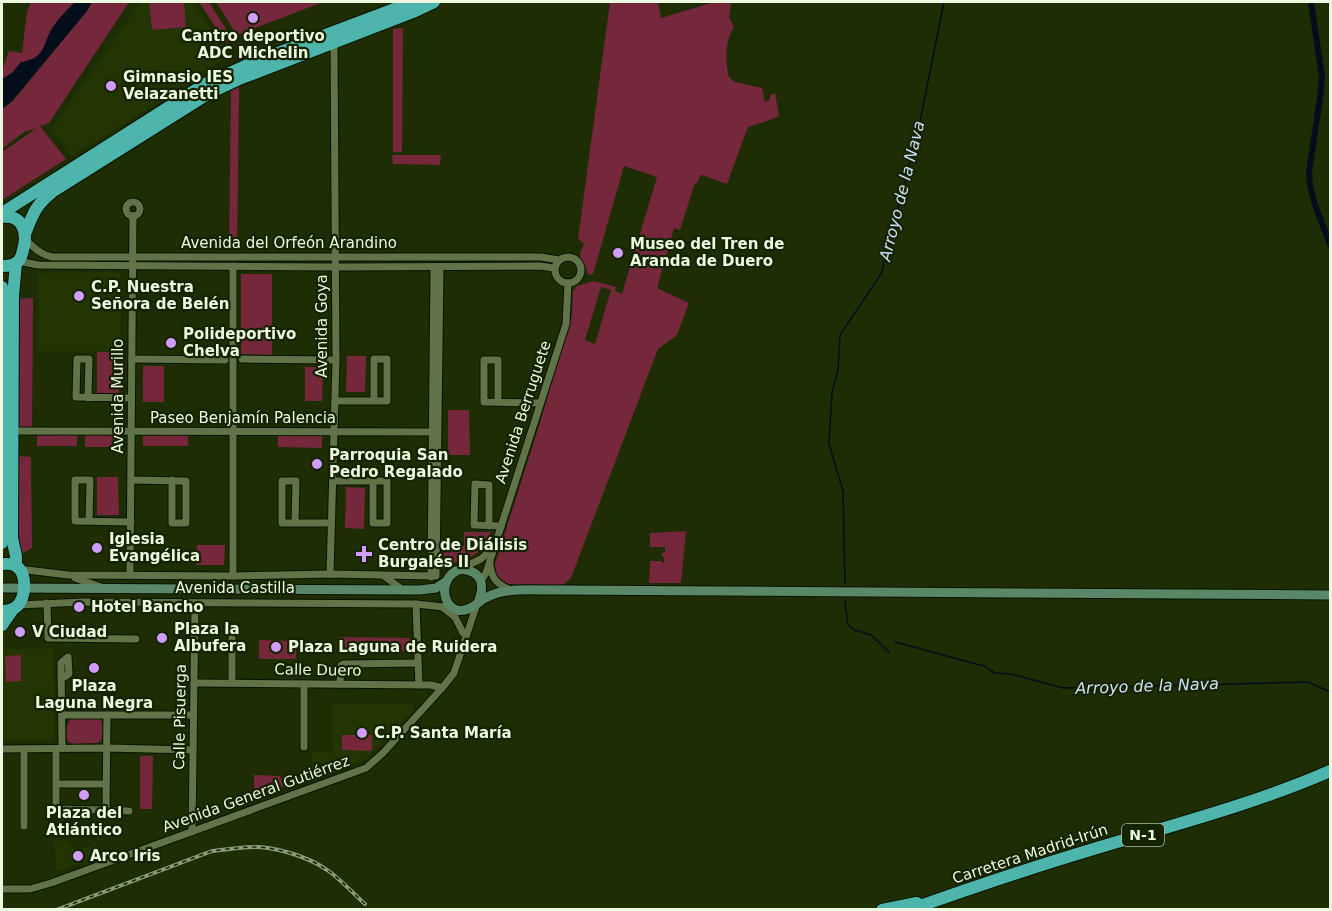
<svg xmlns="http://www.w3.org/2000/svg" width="1332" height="911" font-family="'DejaVu Sans',sans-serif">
	<rect width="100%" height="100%" fill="#1e2d04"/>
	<g fill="#233502">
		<polygon points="141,2 193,2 228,56 126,123 71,156 52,129"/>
		<polygon points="120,272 121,351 38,351 38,273"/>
		<polygon points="53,648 54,738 53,740 2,740 2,649"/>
		<polygon points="332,704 413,704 413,710 370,755 362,761 312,780 312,752 333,751"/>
		<polygon points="57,839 58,842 66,839 68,844 70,843 71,848 73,847 78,855 79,854 78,850 95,844 99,856 56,872 54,867 57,866 54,857 56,856 54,840"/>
	</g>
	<g fill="#75273c" fill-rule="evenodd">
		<path d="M31,2H75C68,9 59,18 53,27C42,44 47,58 21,63L12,73L2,79V70L9,51L22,53L27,12Z"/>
		<polygon points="92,2 129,2 49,123 40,126 66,159 2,200 2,152 37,128 24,132 2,149 2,109 13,101 87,11"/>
		<polygon points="149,2 184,2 186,27 152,30"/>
		<polygon points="199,2 209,2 233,40 226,43"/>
		<polygon points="216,2 323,2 237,35"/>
		<path d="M610,2H658L661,18L711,3L712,2H731L729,17L734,27C725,40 725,62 729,77L735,82L762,88L765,102L770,100V95L775,93L779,116L773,119L748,127L727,184L702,175L700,176L697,183H695L680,230L674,228L657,288L689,303L677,335L658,349L571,578L563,585L509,584L503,582L496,577L495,564L538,429L572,315L573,291L577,286L594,281L616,287L615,291L622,294L657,177L624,166L593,274L589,275L580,256V253L584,244L578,239ZM601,287L611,290L595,344L585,340Z"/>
		<polygon points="403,28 402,152 393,152 393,29"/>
		<polygon points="239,87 237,249 229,249 231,91"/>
		<polygon points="441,155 440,165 393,164 392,155"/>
		<polygon points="241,274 272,274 272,355 241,354"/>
		<polygon points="33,298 32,428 16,429 17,299"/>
		<polygon points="97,352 119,352 119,394 97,395"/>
		<polygon points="347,356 366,356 365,392 346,392"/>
		<rect x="143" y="366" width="21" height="36"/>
		<polygon points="305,367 323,367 322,401 305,401"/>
		<polygon points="448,410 469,410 470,455 448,455"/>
		<rect x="37" y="434" width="40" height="12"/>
		<polygon points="278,434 322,435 322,448 278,447"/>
		<rect x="85" y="435" width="34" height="12"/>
		<rect x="143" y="435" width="45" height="11"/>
		<polygon points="16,456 31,457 32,548 21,554 16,540"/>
		<polygon points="97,477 118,477 119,515 97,515"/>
		<polygon points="346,487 365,488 364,529 345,528"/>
		<polygon points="686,531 681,583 649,583 650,561 661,561 661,562 664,563 664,557 662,556 662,553 665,552 665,547 650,547 650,533"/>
		<path d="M464,532H491C484,555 465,560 444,566V546H464Z"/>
		<polygon points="197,545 225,545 224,565 196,565"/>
		<polygon points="339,637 410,638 410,651 338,650"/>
		<polygon points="259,640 296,641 296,659 259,659"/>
		<polygon points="21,655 21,681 6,682 5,656"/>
		<path d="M71,718H99C105,724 105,737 98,743L74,744L68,742C65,734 66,724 71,718Z"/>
		<polygon points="342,735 372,735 372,751 342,750"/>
		<polygon points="140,756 153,756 152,809 140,809"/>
		<polygon points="254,775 280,776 284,786 254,797"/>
	</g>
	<path fill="#030e1a" d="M75,2H92L87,11L11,102L2,109V79L12,73L21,62C47,58 42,44 53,27C59,18 68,9 75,2Z"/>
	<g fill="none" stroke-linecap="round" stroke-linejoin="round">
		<g stroke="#030e1a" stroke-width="1.5">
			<polyline points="845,583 843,491 829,444 832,393 838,370 840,335 881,274 918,131 944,2"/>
			<polyline points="845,601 848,625 855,630 871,635 889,652"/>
			<polyline points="895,642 984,666 995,673 1011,674 1063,688 1308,682 1330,692"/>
		</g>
		<path stroke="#030e1a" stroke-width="6" d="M1311,2L1322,77L1320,98L1309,172C1309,197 1322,221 1330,245"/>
		<g stroke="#091400" stroke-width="9">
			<g id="street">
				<circle cx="133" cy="209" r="7"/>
				<path d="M25,239C34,248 41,255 53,257H541L559,260"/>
				<circle cx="568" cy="270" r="13"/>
				<polyline points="18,261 38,265 336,267 540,266 554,268"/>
				<polyline points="233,266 233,576"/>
				<polyline points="132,359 225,360"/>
				<polyline points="242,359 336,360"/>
				<polyline points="88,398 89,359 77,359 76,397 131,398"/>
				<polyline points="335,401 387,401 387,359 374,359 374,401"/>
				<polyline points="498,402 498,360 484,360 484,402 540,403"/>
				<polyline points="17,431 433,432"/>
				<polyline points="131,480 186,481 186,523 172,523 172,480"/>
				<polyline points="333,481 387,481 387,523 373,523 373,481"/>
				<polyline points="89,521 90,480 75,480 75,521 131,522"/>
				<polyline points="295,523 296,481 282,481 282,523 331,523"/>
				<polyline points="489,526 489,485 475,484 474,525 501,526"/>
				<path d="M490,564C491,579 498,585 511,590"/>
				<polyline points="19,569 68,575 233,576 330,574 436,576 440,267"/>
				<polyline points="460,569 481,559 493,548"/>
				<polyline points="330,574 336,360 334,42 336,41"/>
				<polyline points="130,575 133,216"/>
				<polyline points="384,576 403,590"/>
				<polyline points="431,577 434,267"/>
				<polyline points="75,578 101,587"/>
				<polyline points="481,581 486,573 566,324 568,283"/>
				<polyline points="47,603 48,638 136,639"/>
				<polyline points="416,604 419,685"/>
				<polyline points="19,605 83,602 416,604 452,608"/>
				<polyline points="442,607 455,617 463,633"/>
				<polyline points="61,679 69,674 68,657 61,663 62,748"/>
				<polyline points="194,683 431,685 442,688"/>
				<polyline points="232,683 232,638"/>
				<polyline points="340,684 341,665 344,664 418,663"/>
				<polyline points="62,715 193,715"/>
				<polyline points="304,747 304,684"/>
				<polyline points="2,749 106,748 193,750"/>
				<polyline points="56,749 56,809 106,810 107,715"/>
				<polyline points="56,784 106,784"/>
				<polyline points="106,810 129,811"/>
				<polyline points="24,826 24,749"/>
				<polyline points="192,832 195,603"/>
				<polyline points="2,889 30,889 51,883 366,768 383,753 442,688 454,673 477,604"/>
			</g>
		</g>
		<g stroke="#091400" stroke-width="11">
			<g id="secondary">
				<path d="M462,569C483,572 485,585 478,603C445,630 431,576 462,569Z"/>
				<polyline points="2,588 420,590 436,588 447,581"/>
				<path d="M478,603C499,585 534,591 560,590L1330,595"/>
			</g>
		</g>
		<g stroke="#091400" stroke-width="14">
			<g id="highway">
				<polyline points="2,213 205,84 259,60 413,2"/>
				<path d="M2,217C23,214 28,233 23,250C22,255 20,261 16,263C12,266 6,266 2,266"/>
				<path d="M25,234C33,214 35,206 52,192L211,92L239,79L413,12L434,2"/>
				<polyline points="2,287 4,318 2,543"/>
				<path d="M2,564C6,564 12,563 16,566C28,573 26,600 16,607C11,611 7,611 2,611"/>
				<polyline points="16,566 16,556 12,538 13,296 16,263"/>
				<polyline points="2,625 13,609"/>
				<polyline points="882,910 917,903"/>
				<path d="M909,910C968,889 1027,869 1087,851C1169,826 1252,805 1330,771"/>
			</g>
		</g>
		<use href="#street" stroke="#607349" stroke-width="7"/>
		<use href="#secondary" stroke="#5a8767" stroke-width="9"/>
		<use href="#highway" stroke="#4db5ac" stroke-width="12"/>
		<g stroke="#8e9b7b" stroke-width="4">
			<path id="rail" d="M56,910L212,851C228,849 243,847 259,847C283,849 311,858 330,872C343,882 354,894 365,904"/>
		</g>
		<use href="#rail" stroke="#152300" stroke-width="1.5" stroke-dasharray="4.5" stroke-linecap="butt"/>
	</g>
	<g fill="#d09dfe" stroke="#152300" stroke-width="2">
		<circle cx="253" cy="18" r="6"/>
		<circle cx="111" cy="86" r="6"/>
		<circle cx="618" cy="253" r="6"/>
		<circle cx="79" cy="296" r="6"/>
		<circle cx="171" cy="343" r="6"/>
		<circle cx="317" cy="464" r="6"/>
		<circle cx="97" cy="548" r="6"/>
		<path d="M361 545h6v6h6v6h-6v6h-6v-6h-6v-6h6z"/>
		<circle cx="79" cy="607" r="6"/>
		<circle cx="20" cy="632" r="6"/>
		<circle cx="162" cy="638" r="6"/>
		<circle cx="276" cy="647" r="6"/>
		<circle cx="94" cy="668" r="6"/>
		<circle cx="362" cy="733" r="6"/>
		<circle cx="84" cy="795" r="6"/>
		<circle cx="78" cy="856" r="6"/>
	</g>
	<g text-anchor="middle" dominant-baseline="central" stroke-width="4.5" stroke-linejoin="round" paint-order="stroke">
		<rect fill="#152300" stroke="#acb89d" stroke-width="1.5" x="1122" y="824" width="42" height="22" rx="4.5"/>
		<g font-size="14" font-weight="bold" fill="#edf8e0">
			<text x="1143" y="835">N-1</text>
		</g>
		<g font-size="15" font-weight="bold" fill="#edf8e0" stroke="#152300" text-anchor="start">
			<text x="253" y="36" text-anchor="middle">Cantro deportivo<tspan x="253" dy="17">ADC Michelin</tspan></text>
			<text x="123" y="77">Gimnasio IES<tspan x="123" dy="17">Velazanetti</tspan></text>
			<text x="630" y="244">Museo del Tren de<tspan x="630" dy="17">Aranda de Duero</tspan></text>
			<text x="91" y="287">C.P. Nuestra<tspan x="91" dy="17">Señora de Belén</tspan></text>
			<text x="183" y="334">Polideportivo<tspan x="183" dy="17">Chelva</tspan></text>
			<text x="329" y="455">Parroquia San<tspan x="329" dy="17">Pedro Regalado</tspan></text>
			<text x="109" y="539">Iglesia<tspan x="109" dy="17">Evangélica</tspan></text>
			<text x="378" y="545">Centro de Diálisis<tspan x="378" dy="17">Burgalés II</tspan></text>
			<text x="91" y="607">Hotel Bancho</text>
			<text x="174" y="629">Plaza la<tspan x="174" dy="17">Albufera</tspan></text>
			<text x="32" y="632">V Ciudad</text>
			<text x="288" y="647">Plaza Laguna de Ruidera</text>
			<text x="94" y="686" text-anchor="middle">Plaza<tspan x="94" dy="17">Laguna Negra</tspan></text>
			<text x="374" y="733">C.P. Santa María</text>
			<text x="84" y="813" text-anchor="middle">Plaza del<tspan x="84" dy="17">Atlántico</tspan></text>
			<text x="90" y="856">Arco Iris</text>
		</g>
		<g font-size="15" fill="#edf8e0" stroke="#152300">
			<text x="289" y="243">Avenida del Orfeón Arandino</text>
			<text transform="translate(322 326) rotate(-90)">Avenida Goya</text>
			<text transform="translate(118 396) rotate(-90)">Avenida Murillo</text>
			<text transform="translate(523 412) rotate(-72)">Avenida Berruguete</text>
			<text x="243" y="418">Paseo Benjamín Palencia</text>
			<text x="235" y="588">Avenida Castilla</text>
			<text transform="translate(318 670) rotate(1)">Calle Duero</text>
			<text transform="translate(180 717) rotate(-89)">Calle Pisuerga</text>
			<text transform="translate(256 794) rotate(-20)">Avenida General Gutiérrez</text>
			<text transform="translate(1030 854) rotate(-18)">Carretera Madrid-Irún</text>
		</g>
		<g font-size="16" font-style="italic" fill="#cae0f6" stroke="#152300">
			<text transform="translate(902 191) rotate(-76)">Arroyo de la Nava</text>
			<text transform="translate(1147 686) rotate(-2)">Arroyo de la Nava</text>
		</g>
	</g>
	<rect width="1332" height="911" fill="none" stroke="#edf8e0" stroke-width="6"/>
</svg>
